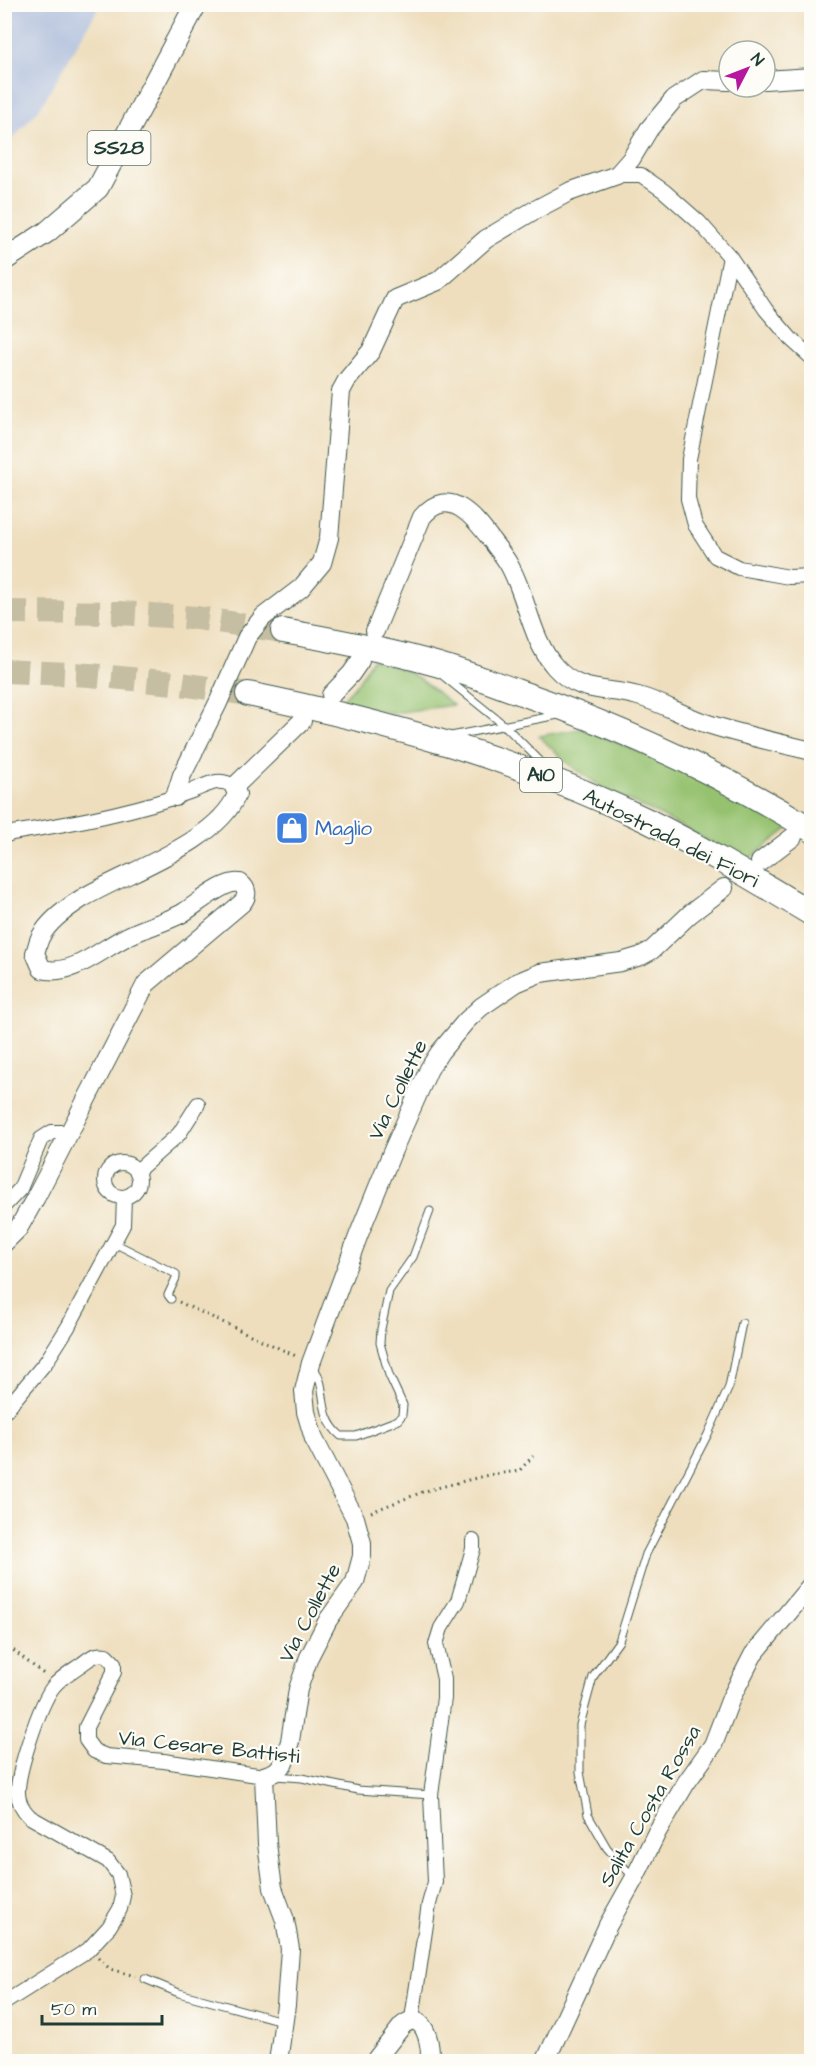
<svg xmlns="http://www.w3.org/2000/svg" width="816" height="2066" font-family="'Architects Daughter',sans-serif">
	<rect width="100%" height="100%" fill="#fdfcf7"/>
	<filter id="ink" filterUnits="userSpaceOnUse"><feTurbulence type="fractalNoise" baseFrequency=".0167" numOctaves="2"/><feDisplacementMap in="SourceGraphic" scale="12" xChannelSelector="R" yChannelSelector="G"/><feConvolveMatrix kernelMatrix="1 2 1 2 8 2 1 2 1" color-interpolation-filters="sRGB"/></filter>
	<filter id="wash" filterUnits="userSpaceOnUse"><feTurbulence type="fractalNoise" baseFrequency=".008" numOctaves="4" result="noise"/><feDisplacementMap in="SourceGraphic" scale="24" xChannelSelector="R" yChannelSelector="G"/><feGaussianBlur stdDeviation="1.35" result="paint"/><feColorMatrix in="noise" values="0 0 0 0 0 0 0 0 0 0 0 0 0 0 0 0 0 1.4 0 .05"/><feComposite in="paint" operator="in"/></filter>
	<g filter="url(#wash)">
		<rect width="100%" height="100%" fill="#eedebd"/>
		<polygon fill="#b7c5de" points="5,4 100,5 40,108 5,147"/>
		<g fill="#96c270" stroke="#5a8052" stroke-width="1.5">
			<polygon points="372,659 404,670 420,679 453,705 393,713 340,702 359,681"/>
			<polygon points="579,729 587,730 675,767 789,828 746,861 652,811 604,789 567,763 539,736"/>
		</g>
	</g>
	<g filter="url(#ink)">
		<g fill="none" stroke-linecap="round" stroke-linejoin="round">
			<g stroke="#c5bea2" stroke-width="24" stroke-dasharray="24 12" stroke-linecap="butt">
				<polyline points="4,612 120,613 197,618 283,631"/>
				<polyline points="4,671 90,675 174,683 248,694"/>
			</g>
			<g stroke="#3e5549" stroke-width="9">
				<g id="lane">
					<polyline points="442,675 504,725 548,769"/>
					<polyline points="451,736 558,715"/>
					<polyline points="114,1243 176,1274 176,1278 168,1295 171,1299"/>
					<path d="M314,1368C329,1389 316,1415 341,1436H356L398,1420L402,1415L403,1405L389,1375L380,1343L381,1329L389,1291L413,1257L430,1211"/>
					<polyline points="276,1776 302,1778 358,1790 431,1795"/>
					<polyline points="633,1877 607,1848 588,1815 580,1772 580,1725 593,1677 619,1641 646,1554 708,1434 729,1387 742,1323"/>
					<polyline points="145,1979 179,1993 282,2021"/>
				</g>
			</g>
			<g stroke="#3e5549" stroke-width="16">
				<g id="street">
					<polyline points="617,175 641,175 664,191 699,222 730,257 766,310 791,339 812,358"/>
					<polyline points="730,257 689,459 688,499 695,525 715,556 739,568 789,577 812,576"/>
					<path d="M4,836L12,833C70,824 136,812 192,791C207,785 220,776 234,787"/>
					<circle cx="122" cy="1180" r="17"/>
					<polyline points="137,1171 179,1134 198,1104"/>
					<polyline points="4,1206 20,1189 41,1139 52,1132 70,1132"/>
					<polyline points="4,1412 46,1362 68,1327 123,1225 124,1197"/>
					<path d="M4,2003L88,1950L109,1927L120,1909L123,1896L118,1874L108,1861L30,1817C23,1810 18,1802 18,1793C17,1772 40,1704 53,1687C60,1678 72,1671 82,1664C90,1658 95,1653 106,1655L114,1663V1672L86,1727V1740L94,1751L106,1756L164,1761L264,1776"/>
					<polyline points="412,2019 429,1904 435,1882 431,1795 444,1698 444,1679 436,1644 441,1628 458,1601 473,1549 473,1541"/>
				</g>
			</g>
			<g stroke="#3e5549" stroke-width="20">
				<g id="secondary">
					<polyline points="765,80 812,77"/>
					<path d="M375,631L422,517C449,484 475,518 492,541C497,548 504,556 508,563C527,595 530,638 555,667C580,695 607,687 638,696C660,702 680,714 702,722C737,734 775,742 812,751"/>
					<polyline points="331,695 351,674 360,661"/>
					<polyline points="175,797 182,775 218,703 247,637 263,617 301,588 322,563 329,538 341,391 347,380 371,351 395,299 438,281 486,239 533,211 569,192 617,175 631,159 649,129 674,99 703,80 729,81"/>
					<polyline points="760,862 793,837"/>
					<path d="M4,1243L18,1229L36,1197L146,984L242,903C248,896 248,889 240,883C225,879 195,906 181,914C163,923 143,928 126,937C100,950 72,977 42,969L35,953C37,948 38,941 41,936C49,921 67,908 81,899C125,872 218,843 237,794L234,787L302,721"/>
					<polyline points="278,2062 286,2005 290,1949 285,1920 273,1888 267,1844 264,1776 275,1772 284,1763 290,1741 298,1689 309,1657 328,1620 355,1582 362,1556 362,1543 355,1518 314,1439 306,1412 304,1391 311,1363 359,1234 393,1150 429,1069 440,1052 466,1021 481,1007 516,983 540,973 621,962 641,956 652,950 690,914 724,888"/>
					<path d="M374,2062L402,2026C423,2007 433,2045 429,2062"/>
					<polyline points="545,2062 608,1925 634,1879 657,1832 686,1783 713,1745 731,1698 753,1655 812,1584"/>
				</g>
			</g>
			<g stroke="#3e5549" stroke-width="23">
				<polyline id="primary" points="4,260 47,232 98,188 196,4"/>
			</g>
			<g stroke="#3e5549" stroke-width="26">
				<g id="highway">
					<path d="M283,631C329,639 375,648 421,660C453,668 485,680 516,691C620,727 718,772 812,830"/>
					<path d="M248,694C385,722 519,759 646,820C703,848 757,881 812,914"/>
				</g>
			</g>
			<g stroke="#3e5549" stroke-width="3" stroke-dasharray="1.5 4.5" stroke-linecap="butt">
				<polyline points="179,1302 296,1356"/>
				<polyline points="371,1512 425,1491 488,1475 519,1471 533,1456"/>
				<polyline points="4,1643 45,1675"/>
				<polyline points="98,1958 110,1969 135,1976"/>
			</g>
			<use href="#lane" stroke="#fff" stroke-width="7"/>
			<use href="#street" stroke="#fff" stroke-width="14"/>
			<use href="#secondary" stroke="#fff" stroke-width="18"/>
			<use href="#primary" stroke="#fff" stroke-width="21"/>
			<use href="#highway" stroke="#fff" stroke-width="24"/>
		</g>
	</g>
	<defs>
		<g id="shop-square" transform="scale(1.725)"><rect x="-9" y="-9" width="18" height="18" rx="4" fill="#3f7fe0" stroke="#fdfcf7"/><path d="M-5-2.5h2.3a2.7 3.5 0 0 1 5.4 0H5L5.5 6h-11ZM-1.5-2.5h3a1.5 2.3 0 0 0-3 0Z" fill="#fff"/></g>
	</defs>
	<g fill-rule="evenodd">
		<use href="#shop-square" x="292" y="828"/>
	</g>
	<g text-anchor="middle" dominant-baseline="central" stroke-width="4.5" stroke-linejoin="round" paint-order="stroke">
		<g fill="#fdfcf7" stroke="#62766e" stroke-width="1.5">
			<rect x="87.5" y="131" width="63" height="34" rx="4.5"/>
			<rect x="520" y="758" width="42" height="34" rx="4.5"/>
		</g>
		<g font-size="20" font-weight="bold" fill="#1f3d34">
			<text x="119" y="148">SS28</text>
			<text x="541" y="775">A10</text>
		</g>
		<g font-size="21" fill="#366cbe" stroke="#fdfcf7" text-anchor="start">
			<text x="315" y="828">Maglio</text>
		</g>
		<g font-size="21" fill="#1f3d34" stroke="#fdfcf7">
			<text transform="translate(671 838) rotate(27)">Autostrada dei Fiori</text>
			<text transform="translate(398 1090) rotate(-64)">Via Collette</text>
			<text transform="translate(310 1613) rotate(-62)">Via Collette</text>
			<text transform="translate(209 1747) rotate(6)">Via Cesare Battisti</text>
			<text transform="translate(650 1806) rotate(-60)">Salita Costa Rossa</text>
		</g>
	</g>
	<rect width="816" height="2066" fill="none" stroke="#fdfcf7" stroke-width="24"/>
	<g transform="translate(747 69) rotate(48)"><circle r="28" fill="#fdfcf7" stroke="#a4b0a9" stroke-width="1.5"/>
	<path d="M0-4.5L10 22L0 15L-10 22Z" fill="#b5179e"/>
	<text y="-9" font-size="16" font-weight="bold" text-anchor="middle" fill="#1f3d34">N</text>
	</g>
	<path d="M42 2015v9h120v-9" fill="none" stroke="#1f3d34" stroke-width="3"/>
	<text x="51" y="2015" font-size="18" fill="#1f3d34" stroke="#fdfcf7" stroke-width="4.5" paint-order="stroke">50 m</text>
</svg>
